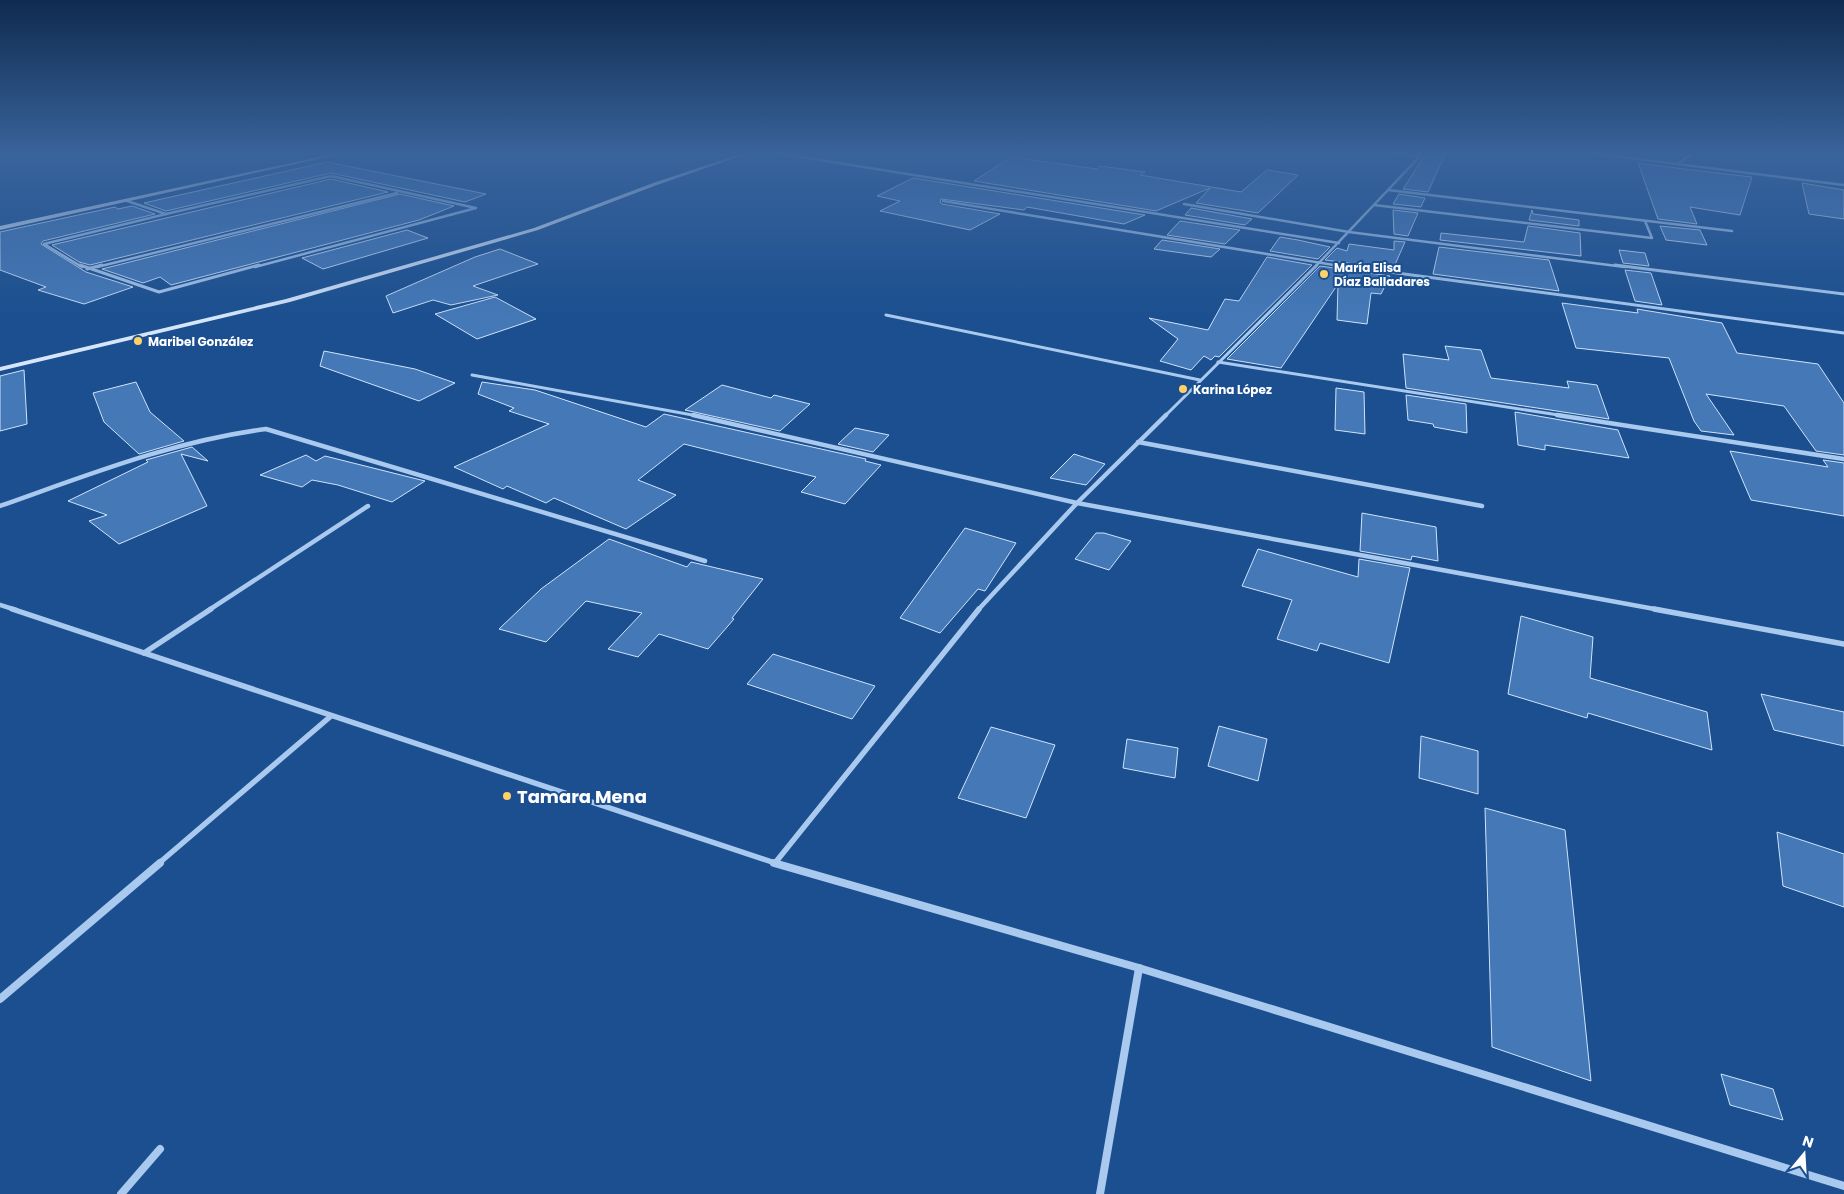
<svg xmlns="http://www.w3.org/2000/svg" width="1844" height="1194" font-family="Poppins,sans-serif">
	<rect width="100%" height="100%" fill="#1b4f8f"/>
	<g fill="#4478b7" stroke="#cfe3fa">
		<polygon points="1427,152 1446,152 1428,192 1403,189"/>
		<polygon points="1011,157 1097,169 1100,166 1145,172 1140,175 1241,192 1267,170 1298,175 1258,213 1196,203 1210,188 1156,211 974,181"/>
		<polygon points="327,162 486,194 465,202 331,173 166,211 144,203"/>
		<polygon points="1638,163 1684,169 1752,177 1740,215 1690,207 1697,224 1658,219"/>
		<polygon points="913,178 1145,215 1124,224 1027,207 1024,210 941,199 940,202 942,204 1000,214 970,230 880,211 900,201 877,196"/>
		<polygon points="331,179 388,192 90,265 79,262 52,245"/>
		<polygon points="1802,183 1844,190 1844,219 1809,214"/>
		<polygon points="400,194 454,206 419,220 171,285 160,277 143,283 102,269"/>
		<polygon points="1399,194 1425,198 1421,207 1393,204"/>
		<polygon points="132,206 155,214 43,241 41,244 86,272 133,287 84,304 38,290 46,287 0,270 0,232 115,207 118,209"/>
		<polygon points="1191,208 1252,219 1245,225 1185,215"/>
		<polygon points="1393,210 1418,213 1408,236 1394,234"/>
		<polygon points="1532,210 1533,214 1579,220 1579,226 1529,220"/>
		<polygon points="1180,221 1240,230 1225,244 1167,235"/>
		<polygon points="1528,226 1580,233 1581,256 1440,240 1441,233 1524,242"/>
		<polygon points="1660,226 1700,230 1707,245 1666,240"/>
		<polygon points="407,230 428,238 323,269 302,258"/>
		<polygon points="1280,237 1298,240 1330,247 1318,259 1270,251"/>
		<polygon points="1162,240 1220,249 1211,257 1154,249"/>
		<polygon points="1394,241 1405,242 1393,269 1325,260 1337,248 1347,251 1349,244 1394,250"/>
		<polygon points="1439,247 1549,260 1559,291 1433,274"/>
		<polygon points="500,249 538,264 473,286 498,295 451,305 433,300 393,313 386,296 475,257"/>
		<polygon points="1619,250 1645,253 1649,266 1623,263"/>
		<polygon points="1267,257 1312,265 1219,357 1215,356 1211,360 1204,356 1191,370 1160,361 1178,339 1149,318 1208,330 1225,299 1239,301"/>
		<polygon points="1320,266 1390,276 1381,294 1371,293 1367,324 1337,320 1338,284 1281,368 1227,359"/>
		<polygon points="1625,270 1651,273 1662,305 1635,301"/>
		<polygon points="495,297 536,319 477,339 435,314"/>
		<polygon points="1562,303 1638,313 1637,309 1722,323 1737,353 1818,364 1844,403 1844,455 1816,451 1784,406 1706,394 1734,435 1701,431 1694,421 1669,358 1576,348"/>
		<polygon points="1445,346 1481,350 1491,378 1569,388 1567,381 1597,385 1609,419 1406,388 1403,354 1449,360"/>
		<polygon points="324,351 415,369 455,383 419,401 320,366"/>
		<polygon points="24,370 27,424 0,431 0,376"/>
		<polygon points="136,382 150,412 184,441 139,454 104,422 93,393"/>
		<polygon points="482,382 535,390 646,427 664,414 866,459 865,461 881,465 845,504 801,492 816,477 684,444 638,480 676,495 626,529 554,498 546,503 507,486 503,489 454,467 549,424 509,411 514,408 478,394"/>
		<polygon points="722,385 771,398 774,395 810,404 780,431 685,410"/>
		<polygon points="1336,388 1364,392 1365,434 1335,430"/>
		<polygon points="1406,395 1466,404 1467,433 1434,427 1433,424 1408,420"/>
		<polygon points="1515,412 1618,430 1629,458 1545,445 1545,450 1518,445"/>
		<polygon points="855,428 889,435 873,452 838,444"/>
		<polygon points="192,447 208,461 181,454 207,506 119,544 89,521 107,515 68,501 148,462 146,460"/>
		<polygon points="1730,451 1828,467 1823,460 1844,463 1844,516 1751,500"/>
		<polygon points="1074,454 1105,464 1086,485 1050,478"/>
		<polygon points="306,455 316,461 325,456 425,481 392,502 338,485 312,480 302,487 260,475"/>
		<polygon points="1362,513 1436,527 1438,561 1412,556 1411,560 1360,551"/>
		<polygon points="965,528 1016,543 985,591 978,589 940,633 900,618"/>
		<polygon points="1096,533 1104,533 1131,541 1109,570 1075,559"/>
		<polygon points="609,539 687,567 691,562 763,579 732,618 734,619 708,649 659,634 638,657 608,649 642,613 586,601 546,642 499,629 541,589"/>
		<polygon points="1258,549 1358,577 1359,559 1410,568 1389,663 1320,643 1317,651 1277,639 1292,600 1242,586"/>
		<polygon points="1521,616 1593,637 1590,678 1707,712 1712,750 1588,713 1587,718 1508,694"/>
		<polygon points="773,654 875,686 852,719 747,684"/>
		<polygon points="1761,694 1844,712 1844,746 1774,730"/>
		<polygon points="1219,726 1267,739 1258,781 1208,766"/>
		<polygon points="991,727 1055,745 1026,818 958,798"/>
		<polygon points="1421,736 1478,751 1478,794 1419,778"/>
		<polygon points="1127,739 1178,748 1175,778 1123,768"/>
		<polygon points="1485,808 1565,830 1591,1081 1492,1047"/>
		<polygon points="1777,832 1844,854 1844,907 1783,886"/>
		<polygon points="1721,1074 1773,1089 1783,1120 1730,1105"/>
	</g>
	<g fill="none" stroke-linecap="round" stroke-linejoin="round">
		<g stroke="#a9c9ee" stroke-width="2.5">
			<polyline points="770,152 1339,243"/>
			<polyline points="1380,152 1420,156"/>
			<polyline points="1582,152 1844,185"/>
			<polyline points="1677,164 1695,152"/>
			<polyline points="1388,190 1732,231"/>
			<polyline points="127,201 166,214"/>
			<polyline points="943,201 1346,267"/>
			<polyline points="1184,204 1349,232 1625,267"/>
			<polyline points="1374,205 1652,238 1645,221"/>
			<polyline points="166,214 331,176 476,208 255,267"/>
			<polyline points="82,267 44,244 166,214"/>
			<polyline points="97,267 397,193"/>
			<polyline points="1315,267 1424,152"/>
		</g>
		<g stroke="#a9c9ee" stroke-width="3">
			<polyline points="80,265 159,292 259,265"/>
			<polyline points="1337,265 1844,333"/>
			<polyline points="1615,265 1844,294"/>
			<polyline points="87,269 102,265"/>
			<polyline points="886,315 1200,380"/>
			<polyline points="1218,362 1565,416"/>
			<polyline points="472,375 698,416"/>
			<polyline points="1165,416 1317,265"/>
		</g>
		<g stroke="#a9c9ee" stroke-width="4.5">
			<polyline points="693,415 1077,503 1660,610"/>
			<polyline points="1557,415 1844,459"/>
			<polyline points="1138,442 1482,506"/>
			<path d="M0,506C88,475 173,441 266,429L705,561"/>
			<polyline points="0,605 16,610"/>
			<polyline points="209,610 368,506"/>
			<polyline points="978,610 1077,503 1166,415"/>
		</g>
		<g stroke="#a9c9ee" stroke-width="5.5">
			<polyline points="12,609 778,864"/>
			<polyline points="1654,609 1844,644"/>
			<polyline points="144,653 211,609"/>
			<polyline points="775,863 979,609"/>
			<polyline points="158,864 331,716"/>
		</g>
		<g stroke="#a9c9ee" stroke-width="8">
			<polyline points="774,863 1139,968 1844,1186"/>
			<polyline points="0,999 160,863"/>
			<polyline points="121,1194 160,1149"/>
			<polyline points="1100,1194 1139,968"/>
		</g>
		<g fill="#d6e6fa" fill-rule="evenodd">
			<polygon points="342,152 349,152 0,230 0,226"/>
			<polygon points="747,152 752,152 657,185 538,230 290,302 0,371 0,367 286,299 534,228 653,183"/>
		</g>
	</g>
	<linearGradient id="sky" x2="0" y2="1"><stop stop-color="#0f2b4f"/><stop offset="0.48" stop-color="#39639b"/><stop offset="1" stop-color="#39639b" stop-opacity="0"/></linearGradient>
	<rect width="1844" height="319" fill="url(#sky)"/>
	<g fill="#ffd166" stroke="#1b4f8f" stroke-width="2">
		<circle cx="1324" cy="274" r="5"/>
		<circle cx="138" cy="341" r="5"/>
		<circle cx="1183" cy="389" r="5"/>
		<circle cx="507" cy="796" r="5"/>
	</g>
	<g text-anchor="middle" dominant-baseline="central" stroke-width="4" stroke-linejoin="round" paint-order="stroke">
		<g font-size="12" font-weight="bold" fill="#fff" stroke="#1b4f8f" text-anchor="start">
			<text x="1334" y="267">María Elisa<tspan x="1334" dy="14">Díaz Balladares</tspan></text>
			<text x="148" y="341">Maribel González</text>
			<text x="1193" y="389">Karina López</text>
		</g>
		<g font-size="18" font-weight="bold" fill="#fff" stroke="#1b4f8f" text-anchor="start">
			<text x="517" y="796">Tamara Mena</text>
		</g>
	</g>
	<g transform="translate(1804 1154) rotate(18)" stroke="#1b4f8f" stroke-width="4" paint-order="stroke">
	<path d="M0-4L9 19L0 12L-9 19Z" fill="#ffffff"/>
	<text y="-8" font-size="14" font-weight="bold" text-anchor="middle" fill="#ffffff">N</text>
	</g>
</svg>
